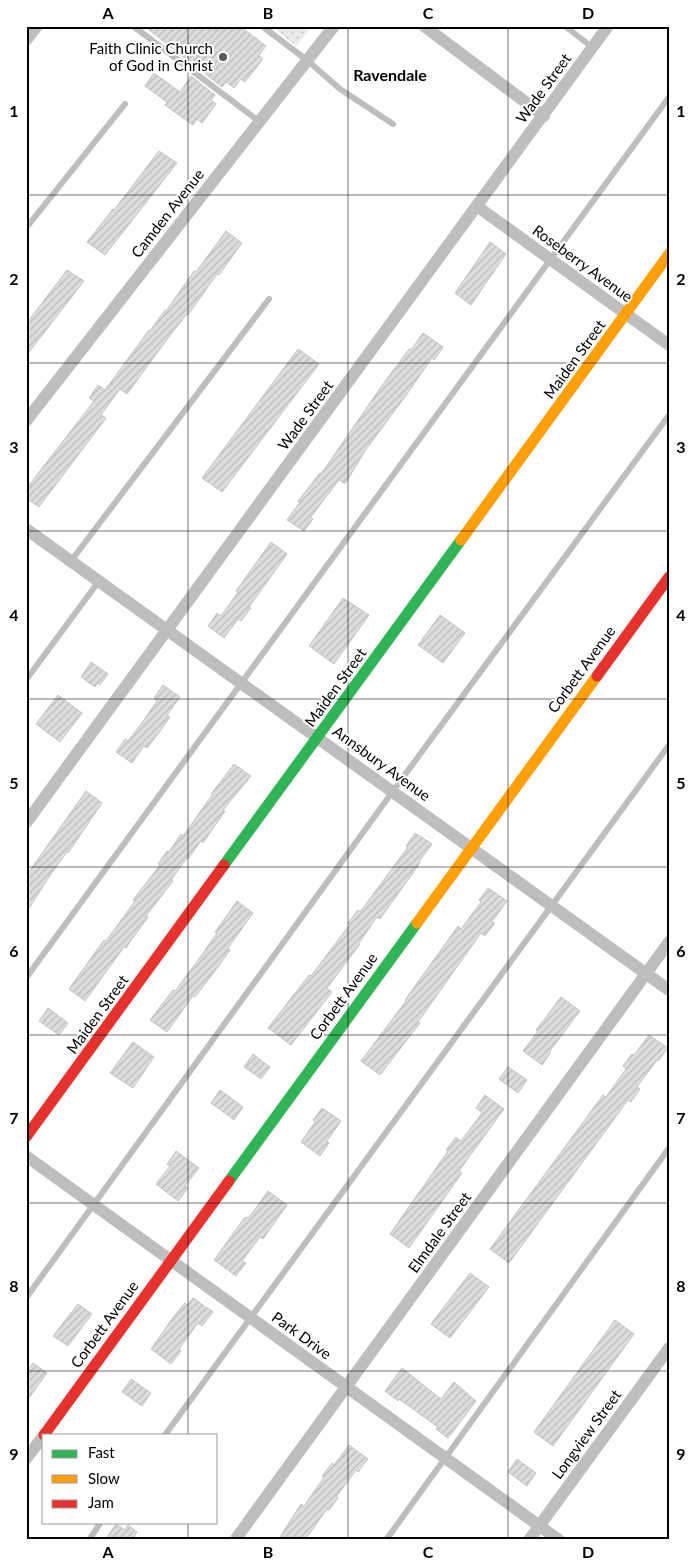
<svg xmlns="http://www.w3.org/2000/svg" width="695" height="1566" font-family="Lato,sans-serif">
	<defs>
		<pattern id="grass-dots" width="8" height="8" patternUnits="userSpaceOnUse" patternTransform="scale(1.25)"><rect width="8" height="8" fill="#eaeaea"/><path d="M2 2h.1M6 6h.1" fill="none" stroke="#c7c7c7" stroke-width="1.8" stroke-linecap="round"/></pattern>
		<pattern id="building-hatch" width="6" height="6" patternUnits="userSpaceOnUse" patternTransform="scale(1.25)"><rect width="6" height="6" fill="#dcdcdc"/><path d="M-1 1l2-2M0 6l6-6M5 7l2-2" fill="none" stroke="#bbb"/></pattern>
	</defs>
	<rect width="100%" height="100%" fill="#fff"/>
	<polygon fill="url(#grass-dots)" points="271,26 312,26 296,46"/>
	<g fill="url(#building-hatch)" stroke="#c5c5c5">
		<polygon points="144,26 240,26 266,46 259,55 263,59 245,82 241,79 234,88 226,82 222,87"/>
		<polygon points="154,73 180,92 191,76 215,95 211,100 216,104 202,123 197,119 193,125 165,105 167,102 145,86"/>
		<polygon points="159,151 177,163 105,255 87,242 113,209 114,210"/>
		<polygon points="226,231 242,243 219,275 217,274 188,315 187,314 171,334 127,394 120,389 101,415 106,418 39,507 26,498 26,489 94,401 89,398 98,385 105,390 149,330 150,331 165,310 166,311 194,271 196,272"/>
		<polygon points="490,242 506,254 471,305 455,293"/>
		<polygon points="67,270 84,281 26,356 26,324"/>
		<polygon points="423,333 443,347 434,360 432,358 407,394 365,451 345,484 339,480 311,517 313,519 304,531 287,520 300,502 298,501 320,473 321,474 383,384 409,349 411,350"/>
		<polygon points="298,349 319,364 222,492 202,478"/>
		<polygon points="271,542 287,554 249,607 251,608 241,621 238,619 224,638 208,626 217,613 221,616 238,592 236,591"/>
		<polygon points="343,598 369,615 334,664 309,646"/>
		<polygon points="440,615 465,633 443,663 418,645"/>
		<polygon points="91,662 108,674 100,685 98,683 95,687 81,677"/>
		<polygon points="163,685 180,697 167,715 170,717 161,730 147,748 144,746 132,763 116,752 125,739 128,741 141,724 157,701 154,698"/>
		<polygon points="58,695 82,713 60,742 36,724"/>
		<polygon points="234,764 251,776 223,810 225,811 203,843 201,841 188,859 187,858 171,880 173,881 146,916 148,917 135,935 126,948 124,947 85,1001 69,989 104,940 106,941 122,919 135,901 133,900 160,865 158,864 167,851 169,852 181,834 183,836 212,795 211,794"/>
		<polygon points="86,791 102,803 68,853 67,852 51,874 26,913 26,876"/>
		<polygon points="415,833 432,844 419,862 420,863 380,919 377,917 359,943 360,944 327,988 332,992 291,1045 268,1028 309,975 311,976 350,924 348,923 358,910 360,912 408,847 406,846"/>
		<polygon points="488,888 507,901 492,922 495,923 485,936 481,933 418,1022 420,1023 380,1075 361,1061 406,1001 405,1000 458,926 461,929 481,902 479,900"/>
		<polygon points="237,901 253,913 228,948 230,950 221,963 195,997 193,996 167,1032 150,1020 173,990 175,991 201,956 217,933 215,932"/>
		<polygon points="561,997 580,1011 550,1051 551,1052 542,1065 523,1051 538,1031 536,1030"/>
		<polygon points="48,1008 68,1023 59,1035 39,1021"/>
		<polygon points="649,1035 668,1048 658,1061 657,1060 637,1087 640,1089 631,1102 628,1100 509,1263 490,1249 603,1095 606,1097 626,1069 623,1066 632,1054 634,1055"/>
		<polygon points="133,1042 154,1057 133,1088 110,1073"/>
		<polygon points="253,1054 270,1067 261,1079 244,1067"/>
		<polygon points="508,1067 527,1080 518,1093 499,1079"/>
		<polygon points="220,1090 243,1107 234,1120 211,1103"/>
		<polygon points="485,1095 504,1109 459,1171 462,1173 409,1248 390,1234 448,1151 446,1150 456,1137 461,1141 482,1113 476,1108"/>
		<polygon points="322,1108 341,1121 327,1141 329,1143 320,1156 301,1142 315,1122 313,1120"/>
		<polygon points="176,1151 199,1168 185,1186 188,1188 178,1201 156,1184 170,1166 167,1164"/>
		<polygon points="268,1191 287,1205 263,1239 260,1237 242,1261 246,1263 236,1276 214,1260 245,1217 247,1218 253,1212"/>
		<polygon points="470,1273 489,1287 450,1338 431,1324"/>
		<polygon points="193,1298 213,1312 202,1326 198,1323 179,1349 181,1351 171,1364 151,1349 174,1316 185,1303 187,1305"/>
		<polygon points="78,1304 92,1314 68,1346 53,1336"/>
		<polygon points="615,1320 634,1334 553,1446 534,1432"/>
		<polygon points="33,1363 47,1373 26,1402 26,1372"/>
		<polygon points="402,1368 441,1399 454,1382 476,1401 448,1438 436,1429 438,1427 399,1399 398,1401 385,1391"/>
		<polygon points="131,1379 151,1393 142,1406 122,1392"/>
		<polygon points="349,1445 368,1459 358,1472 356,1470 337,1496 338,1498 329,1510 327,1509 305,1540 278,1540 301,1504 304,1506 324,1477 322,1476 332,1463 334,1465"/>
		<polygon points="517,1459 536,1473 527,1486 508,1472"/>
		<polygon points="116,1524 125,1530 128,1525 137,1532 134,1537 139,1540 105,1540"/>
	</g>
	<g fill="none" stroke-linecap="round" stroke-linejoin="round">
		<g stroke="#bebebe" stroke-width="6">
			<polyline points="133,26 260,122"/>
			<polyline points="262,26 308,61 340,89 393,124"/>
			<polyline points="565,26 593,48"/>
			<polyline points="26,228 125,104"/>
			<polyline points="71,561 269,299"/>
			<polyline points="26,680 99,581"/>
			<polyline points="26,978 669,97"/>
			<polyline points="26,1298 393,791 669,415"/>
			<polyline points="165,1435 669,745"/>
			<polyline points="89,1540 101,1522"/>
			<polyline points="386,1540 669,1148"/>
		</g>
		<g stroke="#bebebe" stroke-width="12">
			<polyline points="424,26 544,116"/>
			<polyline points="26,40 37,26"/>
			<polyline points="478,207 669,345"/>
			<polyline points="26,421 334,26"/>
			<polyline points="26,529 669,990"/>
			<polyline points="26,823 608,26"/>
			<polyline points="26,1156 559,1540"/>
			<polyline points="26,1459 44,1435"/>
			<polyline points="235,1540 669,942"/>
			<polyline points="529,1540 669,1348"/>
		</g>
		<g stroke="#30b455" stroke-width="11">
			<polyline points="224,865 461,540"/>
			<polyline points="229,1181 417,923"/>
		</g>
		<g stroke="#ff9f0a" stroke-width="11">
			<polyline points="461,540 669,254"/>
			<polyline points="417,923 597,676"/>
		</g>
		<g stroke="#e5322d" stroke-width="11">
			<polyline points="597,676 669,577"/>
			<polyline points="26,1137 224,865"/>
			<polyline points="44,1435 229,1181"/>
		</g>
	</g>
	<path fill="none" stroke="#000" stroke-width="1" stroke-opacity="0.55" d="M188,26V1435M348,26V1540M508,26V1540M26,195H669M26,363H669M26,531H669M26,699H669M26,867H669M26,1035H669M26,1203H669M26,1371H669M188,1522V1540"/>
	<circle fill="#595959" stroke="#fff" stroke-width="2" cx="223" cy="57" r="5"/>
	<g text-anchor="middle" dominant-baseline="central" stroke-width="4" stroke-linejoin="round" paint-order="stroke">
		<g font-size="15" fill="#000" stroke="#fff" text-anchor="end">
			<text x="213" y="48">Faith Clinic Church<tspan x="213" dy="17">of God in Christ</tspan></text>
		</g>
		<g font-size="15" fill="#000" stroke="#fff">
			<text transform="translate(543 88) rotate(-54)">Wade Street</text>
			<text transform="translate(167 213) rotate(-52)">Camden Avenue</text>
			<text transform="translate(583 263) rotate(36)">Roseberry Avenue</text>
			<text transform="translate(574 359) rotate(-54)">Maiden Street</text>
			<text transform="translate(305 415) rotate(-54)">Wade Street</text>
			<text transform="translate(581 669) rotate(-54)">Corbett Avenue</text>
			<text transform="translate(335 687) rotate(-54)">Maiden Street</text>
			<text transform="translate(382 763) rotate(36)">Annsbury Avenue</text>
			<text transform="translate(343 996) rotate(-54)">Corbett Avenue</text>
			<text transform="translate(97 1014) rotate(-54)">Maiden Street</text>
			<text transform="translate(439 1232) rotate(-54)">Elmdale Street</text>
			<text transform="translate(104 1324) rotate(-54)">Corbett Avenue</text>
			<text transform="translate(302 1335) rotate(36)">Park Drive</text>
			<text transform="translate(586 1434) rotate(-54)">Longview Street</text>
		</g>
		<g font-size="16" font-weight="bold" fill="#000" stroke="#fff">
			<text x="390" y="74">Ravendale</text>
		</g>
	</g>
	<rect width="695" height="1566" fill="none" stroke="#ffffff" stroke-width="55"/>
	<rect x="42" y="1434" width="175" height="90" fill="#ffffff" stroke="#999999"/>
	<rect x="52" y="1450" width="25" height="8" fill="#30b455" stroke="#999999"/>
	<text x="88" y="1458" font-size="15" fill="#000000">Fast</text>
	<rect x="52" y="1475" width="25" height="8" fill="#ff9f0a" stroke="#999999"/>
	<text x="88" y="1484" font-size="15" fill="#000000">Slow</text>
	<rect x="52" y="1500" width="25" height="8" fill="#e5322d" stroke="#999999"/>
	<text x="88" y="1508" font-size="15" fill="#000000">Jam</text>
	<rect x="28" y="28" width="640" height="1510" fill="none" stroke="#000" stroke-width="2"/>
	<g font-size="16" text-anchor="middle" font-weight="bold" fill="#000">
		<text x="108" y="19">A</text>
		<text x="268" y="19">B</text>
		<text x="428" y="19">C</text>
		<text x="588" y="19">D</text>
		<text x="14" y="117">1</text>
		<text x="681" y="117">1</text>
		<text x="14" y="285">2</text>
		<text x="681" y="285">2</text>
		<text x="14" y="453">3</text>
		<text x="681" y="453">3</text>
		<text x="14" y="621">4</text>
		<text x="681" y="621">4</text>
		<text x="14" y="789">5</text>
		<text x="681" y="789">5</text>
		<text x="14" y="957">6</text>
		<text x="681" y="957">6</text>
		<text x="14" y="1124">7</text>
		<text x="681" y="1124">7</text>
		<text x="14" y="1292">8</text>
		<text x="681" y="1292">8</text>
		<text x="14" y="1460">9</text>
		<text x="681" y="1460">9</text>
		<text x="108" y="1558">A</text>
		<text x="268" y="1558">B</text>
		<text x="428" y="1558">C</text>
		<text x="588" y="1558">D</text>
	</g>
</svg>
